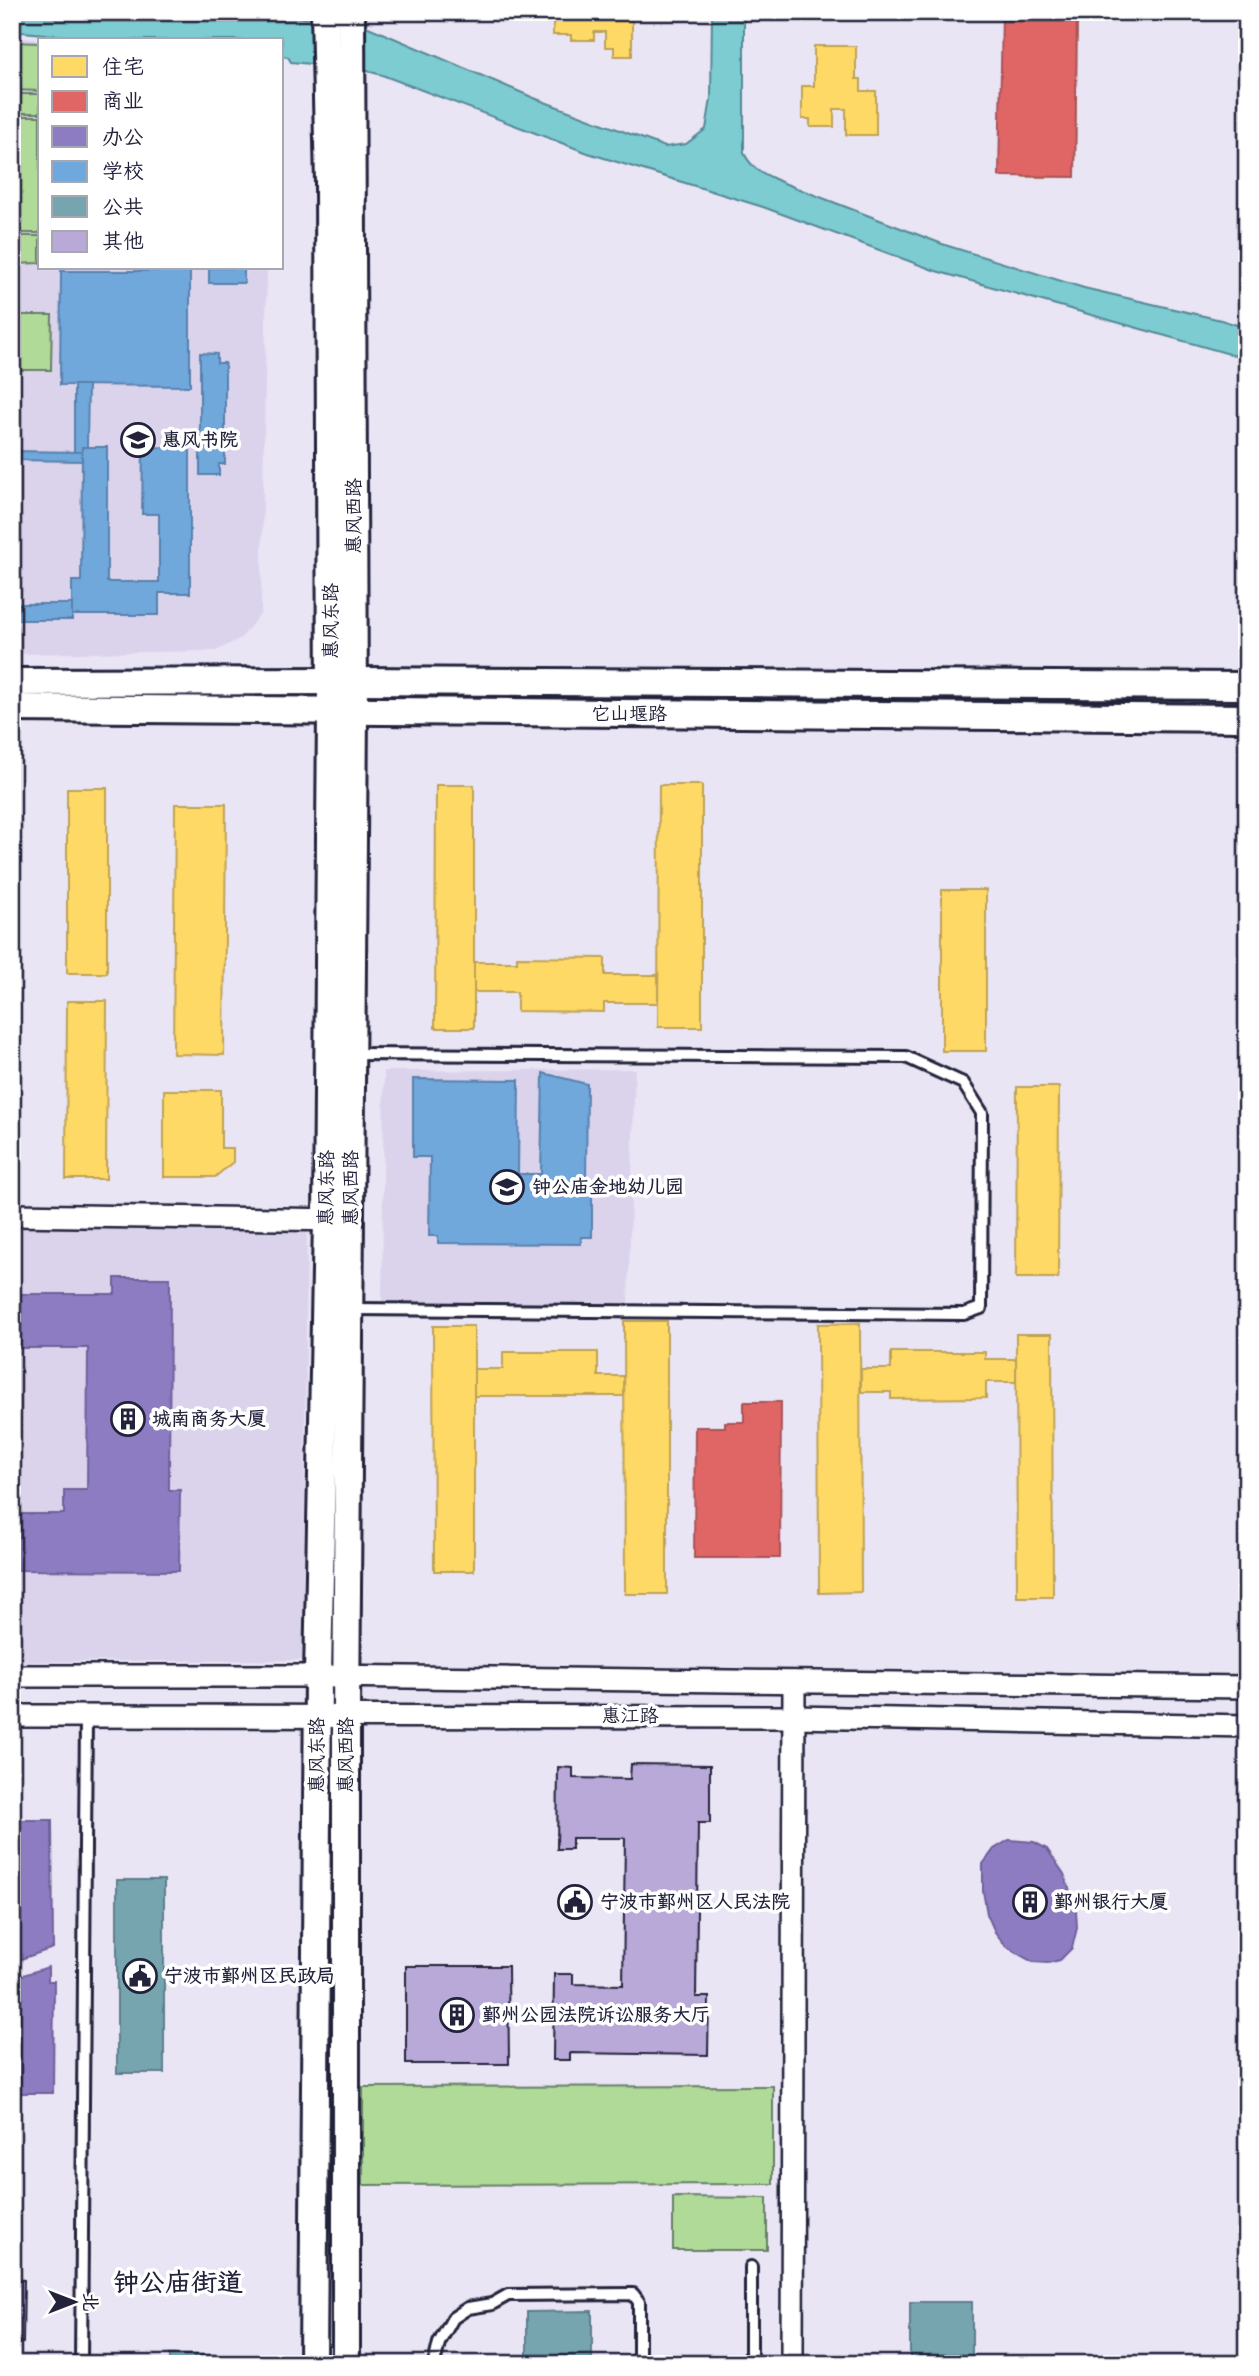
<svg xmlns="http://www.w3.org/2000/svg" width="1259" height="2376" font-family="'Balsamiq Sans','LXGW WenKai TC',sans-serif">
	<rect width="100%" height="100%" fill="#eae5f4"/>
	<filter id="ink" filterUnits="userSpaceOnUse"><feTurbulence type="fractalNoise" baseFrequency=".0143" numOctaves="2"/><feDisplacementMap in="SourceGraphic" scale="14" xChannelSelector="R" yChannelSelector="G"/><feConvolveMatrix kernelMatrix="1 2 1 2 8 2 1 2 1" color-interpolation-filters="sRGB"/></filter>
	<g filter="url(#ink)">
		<g fill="#dbd3ec">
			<polygon points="12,37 49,40 40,40 40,268 267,268 261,613 241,638 216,651 12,654"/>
			<polygon points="635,1069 628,1306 382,1304 384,1071"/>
			<polygon points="12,1223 307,1227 303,1660 12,1662"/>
		</g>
		<g fill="#afda97" stroke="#687e69" stroke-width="2">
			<polygon points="12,42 40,43 40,91 12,90"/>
			<rect x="12" y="94" width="28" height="19"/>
			<rect x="12" y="116" width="28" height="117"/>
			<polygon points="12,236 40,236 40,263 12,264"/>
			<polygon points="12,315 52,315 51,370 12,370"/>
			<polygon points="773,2086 773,2184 363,2185 363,2087"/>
			<polygon points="673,2197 767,2198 767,2250 673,2250"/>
		</g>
		<path fill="#7bccd2" stroke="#578896" stroke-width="2" d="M12,12H259L366,26L534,98L665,147L686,144L706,129L711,99L712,12H744V153C752,170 765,174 781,182L945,245L1084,288L1221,320L1247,328V359L936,271L763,207L588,153L382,75L360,69L291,62L288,57L282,56V40H110L12,31Z"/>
		<g fill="#ffd966" stroke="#bda259" stroke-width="2">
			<polygon points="553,12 621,12 621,20 632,20 632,56 614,56 614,47 605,47 605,32 594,32 594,40 571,40 571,35 553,35"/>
			<polygon points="1027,12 1077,12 1075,177 1024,177"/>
			<polygon points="814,46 856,46 856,79 861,79 861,91 876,91 876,135 846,135 846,109 834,109 834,127 810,127 810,119 802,119 802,86 814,86"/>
			<polygon points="436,785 474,785 474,1028 435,1028"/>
			<polygon points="659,785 702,785 702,1027 658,1027"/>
			<rect x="67" y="788" width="40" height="185"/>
			<polygon points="175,804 226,804 224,1055 173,1054"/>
			<rect x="942" y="890" width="44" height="161"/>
			<polygon points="517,957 605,958 605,975 658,975 658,1003 604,1003 604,1012 517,1011 517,992 474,992 474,962 517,962"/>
			<polygon points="67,1001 107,1001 106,1179 66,1179"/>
			<polygon points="1017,1087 1059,1087 1058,1278 1016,1278"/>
			<polygon points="164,1090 221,1090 221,1148 233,1148 233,1162 215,1177 164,1177"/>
			<polygon points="624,1321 667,1321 667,1594 625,1594"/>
			<polygon points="860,1323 861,1592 819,1593 818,1324"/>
			<polygon points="433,1326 474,1326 474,1571 434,1571"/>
			<polygon points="1016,1334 1052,1334 1053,1597 1017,1597"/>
			<polygon points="503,1352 598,1352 598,1376 624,1376 624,1396 474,1396 474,1369 503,1369"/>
			<polygon points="891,1352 985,1352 985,1359 1016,1359 1016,1382 986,1382 986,1398 891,1399 891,1392 861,1392 861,1369 891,1369"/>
		</g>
		<g fill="#e06666" stroke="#a75259" stroke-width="2">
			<polygon points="1002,12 1077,12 1075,177 999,176"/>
			<polygon points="744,1402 781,1402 780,1558 694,1558 695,1427 725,1427 725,1422 744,1422"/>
		</g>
		<g fill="#8e7cc3" stroke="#6e619a" stroke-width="2">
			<polygon points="115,1278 170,1278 169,1490 180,1490 179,1571 12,1570 12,1514 64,1514 64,1490 87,1490 88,1348 14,1348 14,1294 115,1294"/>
			<polygon points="12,1820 52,1820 53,1948 12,1962"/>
			<polygon points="1009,1840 1034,1842 1047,1849 1064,1874 1076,1910 1077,1928 1072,1948 1060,1960 1048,1963 1033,1962 1020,1955 1006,1946 995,1932 987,1914 983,1891 983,1864 994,1849"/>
			<polygon points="48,1967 48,1981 54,1981 53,2093 20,2093 20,1976"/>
		</g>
		<g fill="#6fa8dc" stroke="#5880ac" stroke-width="2">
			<rect x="209" y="268" width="35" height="15"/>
			<polygon points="61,271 190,271 190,386 60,385"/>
			<polygon points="200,353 217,354 217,363 225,363 225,464 219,464 219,475 200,475"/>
			<polygon points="74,385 88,385 87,447 82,447 82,452 74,452"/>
			<polygon points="82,447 107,447 107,582 159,582 159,514 142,514 143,447 190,448 190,593 159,593 159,615 72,615 72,581 81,581"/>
			<polygon points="12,451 82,452 82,461 12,460"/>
			<rect x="12" y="604" width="60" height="16"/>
			<polygon points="543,1073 587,1084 586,1181 592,1181 592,1237 581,1237 581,1244 438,1243 438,1236 429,1236 430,1157 413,1157 413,1079 519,1080 518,1174 541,1174"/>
		</g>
		<g fill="#76a5af" stroke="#5d7e8c" stroke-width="2">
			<rect x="117" y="1880" width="47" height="193"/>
			<rect x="910" y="2302" width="62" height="62"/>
			<polygon points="592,2311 592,2364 527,2364 527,2312"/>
			<rect x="170" y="2355" width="50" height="9"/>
		</g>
		<g fill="#b8a9d9" stroke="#22223b" stroke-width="2">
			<polygon points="631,1764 710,1765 710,1823 698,1823 696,1997 709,1997 708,2055 570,2053 570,2060 553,2060 554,1974 573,1974 573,1984 623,1985 625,1838 572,1838 572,1849 557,1849 558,1767 573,1768 573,1778 630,1779"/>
			<polygon points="406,1966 508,1966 509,2064 406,2064"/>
			<polygon points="12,2280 24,2280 23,2343 12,2342"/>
		</g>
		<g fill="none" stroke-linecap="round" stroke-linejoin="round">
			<g stroke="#22223b" stroke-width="16">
				<g id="service">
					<polyline points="350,1309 964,1314 981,1308 982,1113 963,1083 906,1057 352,1054"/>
					<polyline points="81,2364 86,1716"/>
					<polyline points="434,2364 439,2343 453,2318 468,2308 492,2304 508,2295 633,2294 639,2302 639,2364"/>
					<polyline points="751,2364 751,2267"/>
				</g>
			</g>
			<g stroke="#22223b" stroke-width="26">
				<g id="minor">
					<polyline points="12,1215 342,1220"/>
					<polyline points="12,1676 318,1676 1247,1687"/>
					<polyline points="12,1716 794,1717 1247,1726"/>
					<polyline points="792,2364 794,1682"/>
				</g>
			</g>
			<g stroke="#22223b" stroke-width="32">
				<g id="tertiary">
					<polyline points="12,682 354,681 1247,686"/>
					<polyline points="12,708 1247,718"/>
					<polyline points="313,2364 318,1676 327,1220 331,710 329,183 325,12"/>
					<polyline points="346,2364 346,1715 354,712 351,12"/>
				</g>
			</g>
			<use href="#service" stroke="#fff" stroke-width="10"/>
			<use href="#minor" stroke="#fff" stroke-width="21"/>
			<use href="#tertiary" stroke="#fff" stroke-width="26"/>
		</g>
	</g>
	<defs>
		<g id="school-ring" transform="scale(1.75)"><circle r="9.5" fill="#fff" stroke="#22223b" stroke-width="1.5"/><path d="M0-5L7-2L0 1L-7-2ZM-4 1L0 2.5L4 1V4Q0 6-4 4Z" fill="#22223b"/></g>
		<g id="building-ring" transform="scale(1.75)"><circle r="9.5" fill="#fff" stroke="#22223b" stroke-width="1.5"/><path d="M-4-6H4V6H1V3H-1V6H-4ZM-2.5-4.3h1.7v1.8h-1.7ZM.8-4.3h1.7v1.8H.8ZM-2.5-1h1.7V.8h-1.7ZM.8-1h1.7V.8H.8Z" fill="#22223b"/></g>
		<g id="civic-ring" transform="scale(1.75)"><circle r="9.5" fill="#fff" stroke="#22223b" stroke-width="1.5"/><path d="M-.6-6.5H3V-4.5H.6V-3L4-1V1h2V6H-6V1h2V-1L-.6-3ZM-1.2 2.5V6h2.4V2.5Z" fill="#22223b"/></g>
	</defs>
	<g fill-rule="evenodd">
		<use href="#school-ring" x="138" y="440"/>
		<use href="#school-ring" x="507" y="1187"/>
		<use href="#building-ring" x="128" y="1419"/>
		<use href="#civic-ring" x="575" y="1902"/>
		<use href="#building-ring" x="1030" y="1902"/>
		<use href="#civic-ring" x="140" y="1976"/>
		<use href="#building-ring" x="457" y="2015"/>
	</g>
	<g text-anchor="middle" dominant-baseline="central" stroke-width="7" stroke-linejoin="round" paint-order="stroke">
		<g font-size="19" font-weight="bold" fill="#22223b" stroke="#fff" text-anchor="start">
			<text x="162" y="440">惠风书院</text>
			<text x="532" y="1187">钟公庙金地幼儿园</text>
			<text x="152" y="1419">城南商务大厦</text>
			<text x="600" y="1902">宁波市鄞州区人民法院</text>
			<text x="1054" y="1902">鄞州银行大厦</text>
			<text x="164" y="1976">宁波市鄞州区民政局</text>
			<text x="482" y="2015">鄞州公园法院诉讼服务大厅</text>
		</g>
		<g font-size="19" fill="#22223b" stroke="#fff">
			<text transform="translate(354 516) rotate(-90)">惠风西路</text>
			<text transform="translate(331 621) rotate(-90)">惠风东路</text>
			<text x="629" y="714">它山堰路</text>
			<text transform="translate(327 1188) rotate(-89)">惠风东路</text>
			<text transform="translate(351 1188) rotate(-90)">惠风西路</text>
			<text x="630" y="1716">惠江路</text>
			<text transform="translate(317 1755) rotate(-90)">惠风东路</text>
			<text transform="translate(346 1755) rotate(-90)">惠风西路</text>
		</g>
		<g font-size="26" font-weight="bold" fill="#22223b" stroke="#fff">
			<text x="178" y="2283">钟公庙街道</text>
		</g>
	</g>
	<rect width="1259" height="2376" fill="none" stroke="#fff" stroke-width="42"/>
	<rect x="21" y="21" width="1217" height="2334" fill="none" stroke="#22223b" stroke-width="2.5" filter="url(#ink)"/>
	<rect x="38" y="38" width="245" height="231" fill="#ffffff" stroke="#a7a7b1" stroke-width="2"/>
	<rect x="52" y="56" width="35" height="21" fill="#ffd966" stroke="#a7a7b1" stroke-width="2"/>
	<text x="102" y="74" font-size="21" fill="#22223b">住宅</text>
	<rect x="52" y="91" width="35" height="21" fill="#e06666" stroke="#a7a7b1" stroke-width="2"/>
	<text x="102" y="108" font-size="21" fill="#22223b">商业</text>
	<rect x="52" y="126" width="35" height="21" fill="#8e7cc3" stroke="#a7a7b1" stroke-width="2"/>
	<text x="102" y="144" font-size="21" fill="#22223b">办公</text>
	<rect x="52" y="161" width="35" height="21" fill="#6fa8dc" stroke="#a7a7b1" stroke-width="2"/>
	<text x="102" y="178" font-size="21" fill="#22223b">学校</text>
	<rect x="52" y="196" width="35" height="21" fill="#76a5af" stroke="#a7a7b1" stroke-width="2"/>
	<text x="102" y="214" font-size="21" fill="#22223b">公共</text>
	<rect x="52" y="231" width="35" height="21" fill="#b8a9d9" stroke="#a7a7b1" stroke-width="2"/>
	<text x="102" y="248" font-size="21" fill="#22223b">其他</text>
	<g transform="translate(74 2302) rotate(90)" stroke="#ffffff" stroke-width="5" paint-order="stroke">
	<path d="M0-5L12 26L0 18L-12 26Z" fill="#22223b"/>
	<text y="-10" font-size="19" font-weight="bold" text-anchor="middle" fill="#22223b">北</text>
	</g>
</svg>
